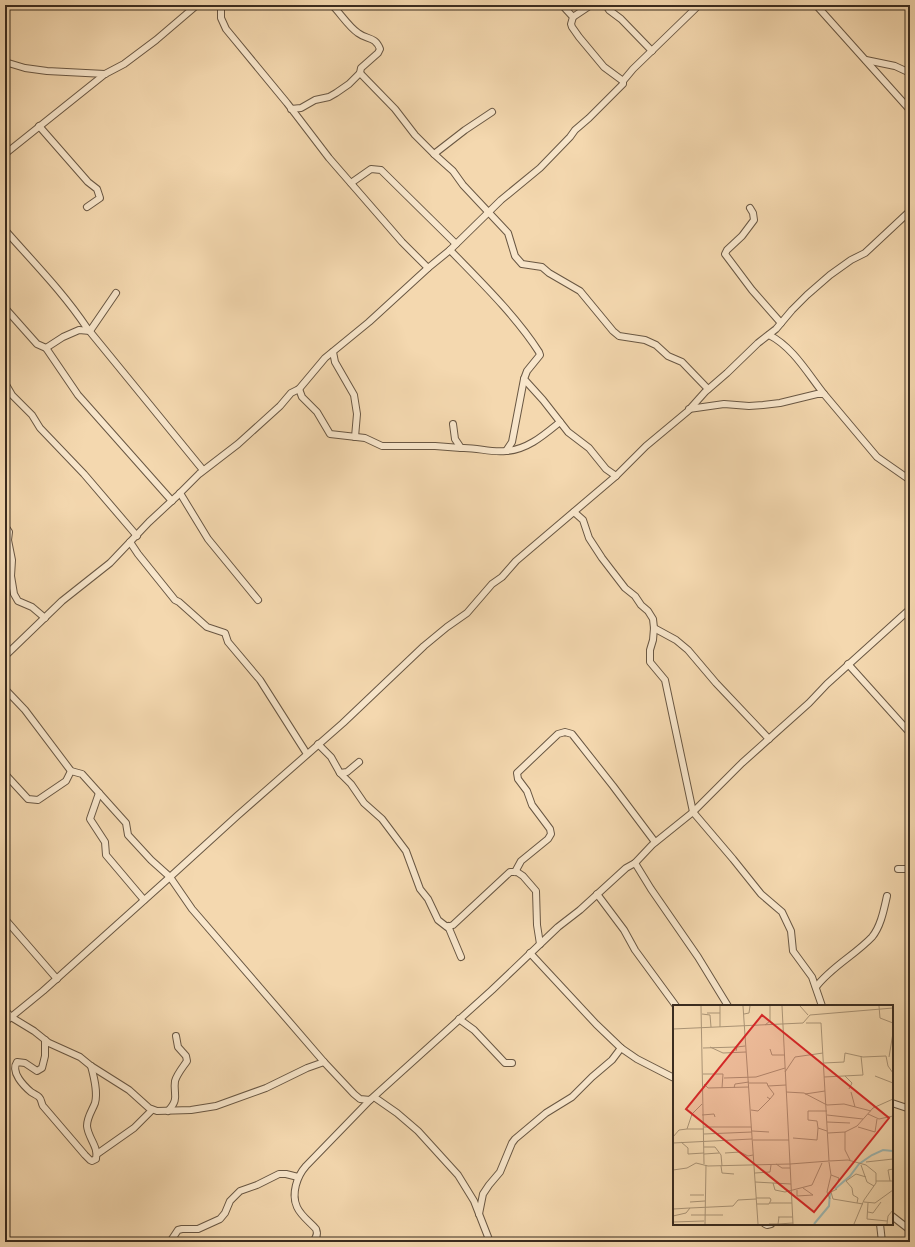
<svg xmlns="http://www.w3.org/2000/svg" width="915" height="1247" font-family="Alegreya,serif">
	<rect width="100%" height="100%" fill="#f4d8af"/>
	<filter id="stains"><feTurbulence type="fractalNoise" baseFrequency=".005" numOctaves="4"/><feColorMatrix values="0 0 0 0 .2 0 0 0 0 .09 0 0 0 0 .02 0 0 0 .5 -.17"/></filter>
	<radialGradient id="worn" r=".72"><stop offset=".6" stop-color="#630" stop-opacity="0"/><stop offset="1" stop-color="#630" stop-opacity=".3"/></radialGradient>
	<g fill="none" stroke-linecap="round" stroke-linejoin="round">
		<g stroke="#695743" stroke-width="8">
			<g id="minor">
				<polyline points="221,5 221,18 226,29 287,103 329,158 402,242 428,268"/>
				<polyline points="562,5 573,17 571,24 572,27 579,37 604,67 623,81"/>
				<polyline points="606,5 609,10 621,19 652,51"/>
				<polyline points="816,5 910,110"/>
				<polyline points="573,17 591,5"/>
				<polyline points="866,60 895,66 910,73"/>
				<polyline points="5,62 25,68 47,71 105,74"/>
				<polyline points="360,73 395,109 415,135 434,154 453,171 463,185 508,233 515,256 522,264 542,267 549,273 580,291 613,331 619,336 645,340 656,345 668,356 682,362 708,389"/>
				<path d="M291,109L301,108L315,100L329,97L336,93L349,84L360,73L361,68L378,53L380,49C375,36 367,40 358,33C348,26 341,14 332,5"/>
				<polyline points="39,126 88,182 97,189 100,198 87,207"/>
				<polyline points="5,154 105,74 124,64 156,40 197,5"/>
				<polyline points="434,154 465,130 492,112"/>
				<polyline points="351,183 371,169 381,170 456,244"/>
				<polyline points="750,208 753,213 754,220 742,236 727,250 725,254 752,290 781,323"/>
				<path d="M5,230C33,262 63,292 87,328L203,470"/>
				<path d="M450,250C480,281 516,316 539,352L540,355L527,371L524,379L543,400L568,432L589,448L606,469L616,476"/>
				<polyline points="5,308 37,344 46,348 78,395 172,501"/>
				<path d="M769,335C793,347 808,374 824,394"/>
				<polyline points="46,348 63,337 79,330 90,331 116,293"/>
				<polyline points="333,352 335,362 354,395 357,414 355,437"/>
				<polyline points="5,383 12,395 32,415 40,428 84,474 137,536"/>
				<polyline points="299,389 302,397 317,412 330,434 365,438 382,446 435,446 461,448"/>
				<polyline points="689,409 724,404 749,406 763,405 780,403 817,394 824,394 877,457 910,480"/>
				<path d="M453,424L455,439L461,448C477,447 490,453 506,451L512,442L524,379"/>
				<path d="M506,451C527,450 544,435 560,422"/>
				<polyline points="180,493 208,539 258,600"/>
				<polyline points="574,512 583,520 589,538 602,558 625,588 635,596 641,605 648,611 653,619 654,628 653,640 650,650 650,662 665,680 693,812 733,859 761,894 782,912 791,931 793,951 812,977 822,1006"/>
				<polyline points="5,526 9,532 8,540 12,560 11,576 14,594 18,601 32,607 45,618"/>
				<polyline points="130,542 138,554 175,600 179,602 207,627 225,633 228,642 260,680 307,754"/>
				<polyline points="654,628 676,640 688,650 716,683 769,739"/>
				<polyline points="5,656 62,601 110,563 149,522 177,496 199,474 238,444 280,406 291,393 299,389 325,358 369,322 428,268 450,250 501,200 540,168 570,137 575,130 589,118 623,84 623,81 633,69 699,5"/>
				<polyline points="848,664 910,733"/>
				<polyline points="5,689 25,710 71,771 82,774 126,823 128,835 151,860 170,877 237,816 343,723 424,646 447,627 467,613 492,584 502,577 516,561 616,476 646,446 688,411 705,392 727,373 758,343 776,329 792,310 807,295 830,275 851,260 865,253 910,211"/>
				<polyline points="318,744 331,757 340,773 347,772 359,762"/>
				<polyline points="340,773 351,784 364,803 382,819 406,851 420,889 428,899 438,920 447,927 453,925 510,872 517,872 523,876 536,891 537,925 540,944"/>
				<polyline points="5,774 28,799 38,800 66,781 71,771"/>
				<polyline points="99,793 90,819 105,842 106,855 144,900"/>
				<polyline points="635,863 651,889 698,957 728,1006"/>
				<polyline points="898,869 910,869"/>
				<polyline points="515,872 521,861 548,839 551,834 550,829 532,805 527,791 518,779 517,773 558,734 565,732 572,734 613,786 655,842"/>
				<polyline points="597,894 624,930 635,950 676,1006"/>
				<polyline points="5,919 57,979"/>
				<polyline points="448,926 461,957"/>
				<polyline points="530,953 596,1024 621,1048 637,1059 674,1078"/>
				<path d="M816,987C831,967 855,955 872,937C881,926 884,909 887,896"/>
				<polyline points="5,1010 11,1017 34,1031 49,1043 80,1057 91,1066 129,1090 149,1108 157,1111 191,1110 216,1106 266,1088 307,1068 324,1062"/>
				<polyline points="459,1019 474,1030 505,1063 512,1063"/>
				<polyline points="5,1022 43,991 170,877 192,909 324,1062 354,1094 360,1099 370,1100 492,990 558,927 580,910 626,868 635,863 652,845 693,812 742,763 809,703 827,684 910,609"/>
				<path d="M45,1040V1056L42,1068L37,1071L25,1063L17,1062C10,1072 24,1086 31,1092C34,1094 37,1095 39,1097C42,1100 41,1103 43,1106L85,1155L90,1160L92,1161L96,1159C99,1147 88,1138 87,1126C87,1117 92,1111 95,1103C98,1092 94,1077 91,1066"/>
				<polyline points="374,1097 397,1113 418,1131 458,1175 474,1201 490,1242"/>
				<polyline points="892,1103 910,1109"/>
				<path d="M168,1111C180,1098 173,1095 175,1081C177,1074 183,1067 187,1061L186,1056L178,1047L176,1036"/>
				<polyline points="97,1154 134,1128 152,1110"/>
				<polyline points="479,1214 483,1194 489,1185 500,1172 512,1143 515,1139 546,1113 572,1097 592,1077 612,1060 621,1048"/>
				<polyline points="892,1216 910,1230"/>
				<polyline points="765,1224 767,1225 771,1224"/>
				<polyline points="880,1224 882,1242"/>
				<polyline points="170,1242 178,1230 182,1229 198,1229 220,1219 225,1213 230,1201 240,1191 257,1185 279,1174 286,1174 298,1177"/>
				<polyline points="295,1242 298,1242"/>
				<path d="M312,1242C317,1238 318,1234 316,1229C310,1222 301,1216 297,1207C291,1194 297,1176 306,1166L370,1100"/>
			</g>
		</g>
		<use href="#minor" stroke="#f8e6cb" stroke-width="6"/>
	</g>
	<g transform="translate(673 1005)">
		<rect width="220" height="220" fill="#f4d8af"/>
		<path fill="none" stroke="#9eb8b3" stroke-width="2" d="M162,184L177,171L186,159L199,150L210,145L220,146M141,219L156,201L157,188"/>
		<path fill="none" stroke="#aa9375" stroke-width="1" d="M28,1L31,159M70,1L85,219M127,1L135,10M206,1L207,13L220,18M34,8H47M29,9L37,10L38,22M71,9L76,8L77,1M92,20L97,16V1M47,22V1M0,24L130,18L137,10L220,3M37,42L50,48L73,47M30,43L64,42M97,44L99,50H111M63,46L64,42L72,41M216,52L220,28M151,58L171,57L172,48L190,52L213,51L215,61L220,68M112,67L122,52L150,48M30,69H50L49,83M172,71L179,78L176,84M202,71L220,78M151,72L190,70L188,51M51,73L83,72L112,63M76,78H94L95,81L113,80M31,79L35,83L76,82M61,83L62,79L76,77M113,87L131,88L154,100L171,99L198,106M178,87L182,102M132,89L152,86M94,92L97,94L101,89L95,81M78,105L85,106L97,94M195,109L206,114L220,111M29,110L41,109L42,112M154,110L190,114M154,117L177,118M31,122H78M185,122L202,127L204,114M145,123L144,116L135,115V106H154M14,124H31M79,126L96,127M172,127V145L177,155M155,128L172,127L184,121L200,103L220,94M31,129L79,127M0,132L6,125L14,124L19,109L29,99M120,133L144,135L145,123L154,126M80,135H116M8,137L15,143V149L31,148M0,138L79,134M31,142H42L48,150L49,161M52,148L67,147L75,151L80,150M31,149L46,148M156,156L175,155L193,160L203,168V178L191,195L181,219M156,157L158,170L166,173L165,176M193,157L220,154M103,159L109,163H117M188,160L194,177L201,181M48,161L49,168L61,169M0,165L14,163L23,158L35,161L117,159L109,1M82,168L97,167L98,160M203,176H220M217,176L215,165L220,164M82,177L118,179M100,178L102,185L112,187L139,180L149,158M164,184L158,187L160,194L190,199M124,185V191L140,190L130,183M17,190H31M83,193H97L98,195L96,199H84M157,194L154,187L158,170M17,197L32,196M191,197L202,198L220,185M97,198H119M184,198L185,193L180,190L179,183L173,176L183,169L193,172M195,198L194,214L214,216M0,204L17,203M195,207L200,208L208,197M18,210H50M0,211L13,208L17,203L60,201L65,195L83,194M105,212H120M0,217L31,216M32,219L33,160M96,219H105L106,212M105,219L120,218M120,219L117,159L156,156L148,18H133M214,219L215,211L220,205"/>
		<path fill="#d62828" fill-opacity="0.15" stroke="#d62828" stroke-width="2" d="M89,10L216,113L141,207L13,104Z"/>
		<rect width="220" height="220" fill="none" stroke="#3b2c1f" stroke-width="2"/>
	</g>
	<rect width="915" height="1247" fill="none" stroke="#f4d8af" stroke-width="20"/>
	<rect x="6" y="6" width="903" height="1235" fill="none" stroke="#3b2c1f" stroke-width="2"/>
	<rect x="10" y="10" width="895" height="1227" fill="none" stroke="#3b2c1f"/>
	<rect width="100%" height="100%" filter="url(#stains)"/>
	<rect width="100%" height="100%" fill="url(#worn)"/>
</svg>
